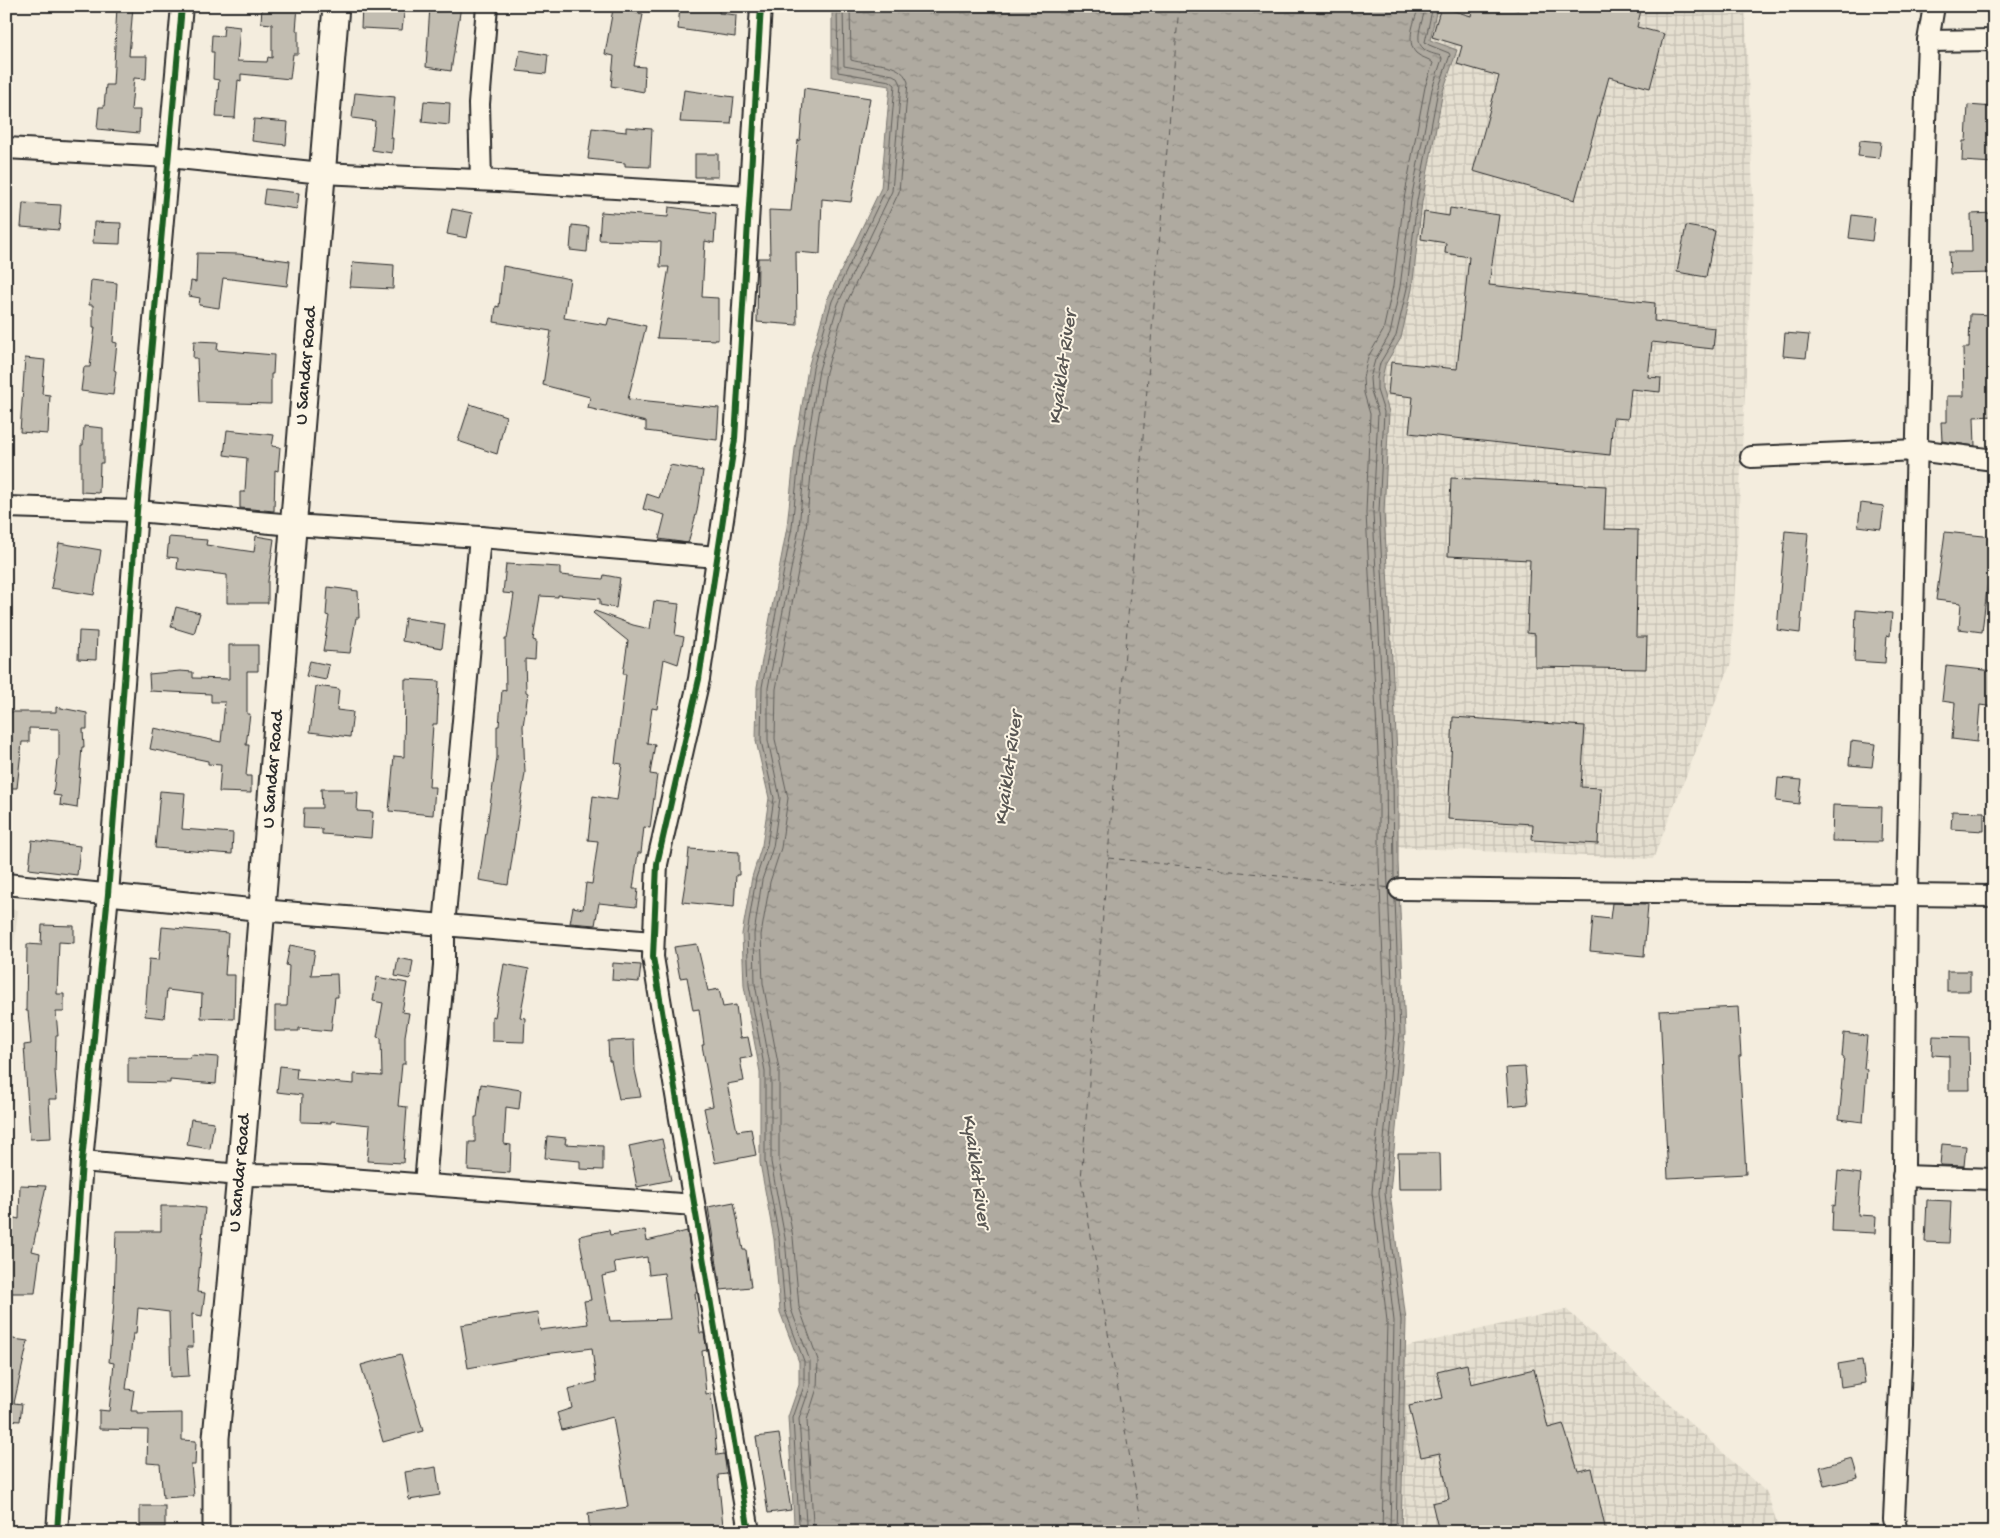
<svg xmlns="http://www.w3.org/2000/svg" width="2000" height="1538" font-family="'Gochi Hand',sans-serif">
	<defs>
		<pattern id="industrial-grid" width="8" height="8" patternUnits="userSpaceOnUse" patternTransform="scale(1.25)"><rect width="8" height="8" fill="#e5dfd0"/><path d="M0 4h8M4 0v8" fill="none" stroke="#c5c0b3"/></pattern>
		<pattern id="water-ripples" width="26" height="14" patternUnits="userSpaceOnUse" patternTransform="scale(1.25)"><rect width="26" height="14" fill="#afaaa0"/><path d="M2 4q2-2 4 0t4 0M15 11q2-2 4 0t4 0" fill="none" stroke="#8f8b83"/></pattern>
	</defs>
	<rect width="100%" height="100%" fill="#f4edde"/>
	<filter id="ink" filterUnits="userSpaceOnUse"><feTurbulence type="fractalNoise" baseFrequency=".02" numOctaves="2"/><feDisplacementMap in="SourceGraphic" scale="10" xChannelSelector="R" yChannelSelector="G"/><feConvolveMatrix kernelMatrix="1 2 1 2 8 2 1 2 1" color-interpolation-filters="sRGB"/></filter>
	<g filter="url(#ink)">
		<polygon fill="#e5dfd0" points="6,909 18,910 6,1015"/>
		<g fill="url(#industrial-grid)">
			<polygon points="1416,6 1745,6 1754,216 1731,663 1653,859 1350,845 1356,428"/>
			<polygon points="1566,1309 1767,1493 1780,1532 1354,1532 1372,1355"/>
		</g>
		<polygon fill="url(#water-ripples)" stroke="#7a7771" points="832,6 1441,6 1437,8 1430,40 1457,50 1443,91 1422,202 1412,289 1401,338 1385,365 1382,378 1382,389 1389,412 1384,512 1398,772 1398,862 1405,1033 1390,1193 1406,1320 1401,1532 792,1532 794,1523 788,1417 799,1385 799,1362 780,1312 774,1239 760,1163 760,1072 744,986 742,934 752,877 762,845 769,798 756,741 757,687 787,527 795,449 808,368 827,300 881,188 890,86 832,77"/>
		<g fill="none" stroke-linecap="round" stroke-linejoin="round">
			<g stroke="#605e5a" stroke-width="1">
				<polyline points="1394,879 1393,773 1379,512 1384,412 1377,390 1377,378 1380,363 1396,336 1407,288 1417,201 1438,90 1450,55 1449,53 1429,45 1425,42 1433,6"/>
				<polyline points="1395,899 1400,1033 1385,1193 1401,1320 1396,1532"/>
				<polyline points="797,1532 799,1523 793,1418 804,1386 804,1361 785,1310 779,1238 765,1162 765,1071 749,985 747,934 756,878 767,845 774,798 761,741 762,687 792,527 800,450 813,368 832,301 886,189 895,85 890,81 838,72 837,6"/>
				<polyline points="804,1532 806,1523 799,1419 810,1387 810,1361 791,1309 785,1238 771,1162 771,1070 755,984 754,934 762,880 773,847 780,798 768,740 768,688 799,528 806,450 819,370 838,304 892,191 901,84 898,78 893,75 844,66 843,6"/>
				<path d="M812,1532L813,1523L807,1420L817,1388L818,1360L799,1307L793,1237L779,1161V1069L763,983L761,935L770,882L781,848L788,798L775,739L776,689L806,529L813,451L826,372L845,306L899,192L908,82C900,59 869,66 851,60L850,6"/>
				<path d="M1382,1532L1387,1321L1372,1192L1386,1033L1379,862V773L1366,513L1370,414L1364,393L1363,378L1368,357L1383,331L1393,286L1404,199L1425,87L1433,63C1429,58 1421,58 1416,53C1405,41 1415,20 1419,6"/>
				<path d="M1390,1532L1394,1321L1379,1193L1394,1033L1387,862L1386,773L1373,513L1378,413L1371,391L1370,378L1375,360L1390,334L1400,287L1411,200L1432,89L1442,59L1441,56C1435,54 1427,53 1423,48C1413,40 1424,17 1426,6"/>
			</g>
			<g stroke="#595754" stroke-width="1" stroke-dasharray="6 5" stroke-linecap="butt">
				<polyline points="1108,858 1392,888"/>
				<polyline points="1143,1532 1081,1179 1179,6"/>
			</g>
		</g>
		<g fill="#c2bdb1" stroke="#2b2b2b" fill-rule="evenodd">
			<polygon points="117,6 133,6 129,56 147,56 146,79 134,78 131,110 140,110 139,133 97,129 99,107 104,107 106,85 113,85"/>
			<polygon points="262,6 298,6 296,31 298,31 298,54 293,54 290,79 241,74 241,81 238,80 235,118 216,117 219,80 213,79 214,52 211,52 212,35 223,36 224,25 240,27 237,61 267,62 268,57 272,58 272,24 261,23"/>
			<polygon points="362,6 405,6 402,30 361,28"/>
			<polygon points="430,6 461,6 451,71 426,67"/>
			<polygon points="680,6 720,6 719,13 736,15 735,37 678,29"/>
			<polygon points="1473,6 1505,6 1518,10 1519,6 1642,6 1637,27 1664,34 1650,88 1609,77 1575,200 1473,171 1499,76 1457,64 1462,46 1432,37 1441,7 1471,16"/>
			<polygon points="613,9 643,14 634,66 645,67 644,92 611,86 614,56 605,54"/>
			<polygon points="520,50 548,55 546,74 517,71"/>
			<polygon points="804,88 870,98 851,202 822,199 820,254 796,252 797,325 757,322 758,258 770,258 769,210 791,211 798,140 800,141"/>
			<polygon points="684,90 734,97 731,124 680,122"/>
			<polygon points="355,93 395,97 391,138 393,138 392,153 372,150 375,121 352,118"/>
			<polygon points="424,101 450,103 449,125 422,122"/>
			<polygon points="1968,105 1994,107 1994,163 1962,161 1963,141 1966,141"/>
			<polygon points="254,119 288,122 286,145 252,141"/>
			<polygon points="626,127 652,129 650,167 625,166 625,163 588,159 592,128 626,132"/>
			<polygon points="1860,140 1881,142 1879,158 1858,156"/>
			<rect x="695" y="154" width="23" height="23"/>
			<polygon points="265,189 299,193 297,209 263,204"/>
			<polygon points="23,203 61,205 59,230 21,227"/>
			<polygon points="669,207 716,213 714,243 705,241 702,297 718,298 718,340 657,338 669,267 660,267 661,242 599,240 601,212 668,217"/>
			<polygon points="1450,208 1499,215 1489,285 1655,303 1654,321 1715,328 1713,349 1652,342 1648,377 1661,378 1660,392 1631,389 1628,419 1613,418 1610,455 1409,433 1413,397 1388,394 1391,362 1457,369 1469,257 1445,253 1446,243 1421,239 1424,212 1449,216"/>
			<polygon points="452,209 472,213 467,238 447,234"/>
			<polygon points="1994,213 1994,231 1991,231 1992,273 1950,274 1949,252 1972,252 1971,214"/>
			<polygon points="1852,215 1875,218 1872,241 1849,238"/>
			<polygon points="94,222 121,223 120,244 93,243"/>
			<polygon points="572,225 589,227 587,252 570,250"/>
			<polygon points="1686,226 1715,231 1706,277 1677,272"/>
			<polygon points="197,253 239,254 290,261 287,286 223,278 219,308 199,305 200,298 189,296 191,281 196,282"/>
			<polygon points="353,262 394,265 393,289 350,287"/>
			<polygon points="503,266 570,279 564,318 607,325 609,318 646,326 628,399 719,408 717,440 646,431 646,422 588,408 590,397 543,385 551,331 494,322 496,306 499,307"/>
			<polygon points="91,280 117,283 113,342 117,343 114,370 116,371 113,395 81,391 84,367 90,367 95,327 93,327 93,305 89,305"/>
			<polygon points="1970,314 1994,315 1994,416 1974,417 1975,446 1942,441 1941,422 1947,422 1947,396 1964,396 1963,348 1969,348"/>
			<polygon points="1785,333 1809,335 1806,358 1783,356"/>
			<polygon points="194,341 218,342 217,350 274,355 273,374 271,374 271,404 199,402 197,358 193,358"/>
			<polygon points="25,358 45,360 42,394 50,395 48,434 20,432"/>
			<polygon points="470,404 506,416 497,454 458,441"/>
			<polygon points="84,426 103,428 103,463 100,463 99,493 81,492 81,445 83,445"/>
			<polygon points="227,430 274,435 272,446 280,447 278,471 275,470 274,511 240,508 240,492 245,492 247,458 224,455"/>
			<polygon points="670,465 703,471 697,511 688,543 659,539 665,515 643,509 647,494 659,498"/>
			<polygon points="1451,478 1606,486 1604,529 1638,530 1636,637 1647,637 1646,669 1535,667 1535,634 1527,633 1530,560 1448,556"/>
			<polygon points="1861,503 1884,506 1881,529 1858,526"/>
			<polygon points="1785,531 1808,533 1800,633 1777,630"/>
			<polygon points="1945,532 1993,537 1982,632 1959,629 1961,603 1936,600"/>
			<polygon points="256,536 274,539 268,581 268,603 227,603 227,575 177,569 178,558 167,557 169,537 207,540 206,545 254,552"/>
			<polygon points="59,543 101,550 94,595 51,588"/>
			<polygon points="506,564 560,567 560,575 603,579 604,575 620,578 616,608 600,605 600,599 558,595 558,597 540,596 533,640 536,641 535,660 525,659 526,692 528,693 523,726 525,773 508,885 479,880 497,758 497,726 499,726 502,690 506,691 505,639 507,639 514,594 503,593"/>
			<polygon points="328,587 358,591 359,618 356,618 350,653 323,651 329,616 326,615"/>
			<polygon points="654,601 679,604 675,635 684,637 678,664 664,659 657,709 652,708 647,743 655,744 650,774 657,775 650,828 644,827 641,853 638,853 633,889 638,889 636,907 599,903 595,925 570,923 573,907 583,909 586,883 592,884 598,841 588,840 593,796 617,800 622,764 615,763 626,674 623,674 628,641 593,613 595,611 633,625 650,629"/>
			<polygon points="176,607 200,613 194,634 171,627"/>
			<polygon points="1856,610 1892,613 1890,636 1887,635 1885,663 1854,661"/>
			<polygon points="405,618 445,624 442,648 402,641"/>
			<polygon points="79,631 97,632 96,660 78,659"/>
			<polygon points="229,645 258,645 258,671 247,671 247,714 250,714 246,745 249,745 246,776 251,776 251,793 219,792 221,765 208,764 208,761 150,749 154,728 221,742 225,702 211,702 211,694 150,691 149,674 180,671 193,672 193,678 229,679"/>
			<polygon points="310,661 329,665 326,680 306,676"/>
			<polygon points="1946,666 1994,671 1994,707 1980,705 1977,742 1952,739 1955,703 1942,701"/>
			<polygon points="405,679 439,681 437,724 433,724 429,787 435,787 433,815 389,811 394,756 404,757"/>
			<polygon points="316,686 339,689 337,710 353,712 350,737 310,732"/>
			<polygon points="56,707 87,713 87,729 83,729 84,747 82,747 77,808 60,805 61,796 53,795 57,760 59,760 59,729 29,728 29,742 22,742 17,788 6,788 6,712 56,712"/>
			<polygon points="1453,717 1585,726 1581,787 1601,788 1598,844 1532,840 1533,824 1448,819"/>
			<polygon points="1851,741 1875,744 1872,767 1849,765"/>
			<polygon points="1778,778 1802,780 1799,804 1776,801"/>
			<polygon points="321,789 344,789 344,792 358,792 357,811 373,812 371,838 322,834 322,829 303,828 304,808 322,808"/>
			<polygon points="160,791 185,793 182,829 233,833 232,854 155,848"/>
			<polygon points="1833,805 1882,807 1881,842 1832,841"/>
			<polygon points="1952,811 1984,812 1984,831 1951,829"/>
			<polygon points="32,840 80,846 77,875 29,869"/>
			<polygon points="689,849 739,852 739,875 736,875 734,907 682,902 687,871"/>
			<polygon points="1612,903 1648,904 1644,956 1590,951 1593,917 1610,919"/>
			<polygon points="42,925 74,926 74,943 59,942 57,994 64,994 64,1012 56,1012 58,1036 56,1036 55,1070 57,1099 49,1099 51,1138 30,1139 24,1045 31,1044 28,1011 26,1011 27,944 41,945"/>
			<polygon points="162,927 228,933 225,975 235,975 234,1019 201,1018 202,994 167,990 164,1018 145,1016 149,959 159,960"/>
			<polygon points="697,944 708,991 719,989 723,1007 736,1005 740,1038 748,1037 752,1057 740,1059 744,1081 727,1084 737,1131 751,1129 756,1155 715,1163 704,1108 713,1106 702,1045 704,1045 699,1009 693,1010 687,977 680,978 674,947"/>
			<polygon points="290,945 315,950 311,975 337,974 338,997 335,997 331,1031 299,1028 299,1031 275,1031 275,1006 287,1006 289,966 286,965"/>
			<polygon points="398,958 413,961 410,979 395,976"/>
			<polygon points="613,963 641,965 639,982 612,980"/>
			<polygon points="504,964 529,969 520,1017 525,1018 524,1042 492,1041 492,1016 495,1017"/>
			<rect x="1947" y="971" width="23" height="20"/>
			<polygon points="377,977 407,983 402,1012 409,1013 405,1036 405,1064 402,1064 398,1106 407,1107 403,1163 367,1161 370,1125 331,1121 331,1123 301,1122 302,1095 277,1092 280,1066 297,1068 296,1079 354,1084 354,1074 382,1076 381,1038 377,1037 383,1003 373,1001"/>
			<polygon points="1738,1007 1741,1056 1739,1056 1746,1174 1668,1178 1660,1011"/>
			<polygon points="1844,1033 1867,1036 1864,1069 1867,1069 1863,1122 1839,1119 1842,1090 1841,1090 1844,1057 1842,1057"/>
			<polygon points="1933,1036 1969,1037 1970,1090 1949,1090 1949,1056 1932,1055"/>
			<polygon points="634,1040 635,1070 641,1097 619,1099 611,1061 609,1061 608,1041"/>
			<polygon points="191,1055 218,1057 216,1084 170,1080 170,1083 128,1082 128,1057 190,1058"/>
			<polygon points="1525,1067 1528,1104 1509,1106 1506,1068"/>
			<polygon points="481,1084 521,1090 519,1109 506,1107 504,1144 511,1145 510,1173 468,1170 469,1142 475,1142 475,1117 477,1117"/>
			<polygon points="191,1119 214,1122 210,1149 187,1145"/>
			<polygon points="547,1136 566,1138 565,1144 603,1146 603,1170 580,1169 580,1161 545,1158"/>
			<polygon points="662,1139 671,1180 637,1187 629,1146"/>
			<polygon points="1942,1144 1966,1146 1964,1166 1940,1165"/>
			<polygon points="1398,1153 1440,1153 1441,1189 1399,1189"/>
			<polygon points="1838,1171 1861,1174 1858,1215 1876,1216 1875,1233 1832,1231 1833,1205 1835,1206"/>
			<polygon points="20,1185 46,1186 32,1251 40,1253 35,1293 6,1293 6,1234 10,1217 19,1219"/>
			<polygon points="1927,1200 1951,1201 1949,1243 1925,1242"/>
			<polygon points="734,1202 743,1250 746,1250 751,1287 721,1290 708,1207"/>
			<polygon points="161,1206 187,1206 205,1208 197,1292 205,1293 202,1316 192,1314 193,1347 187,1347 189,1376 171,1377 169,1312 138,1308 136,1334 133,1334 126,1389 134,1390 131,1411 138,1411 138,1414 182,1413 182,1440 196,1441 195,1465 191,1465 194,1496 163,1498 160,1464 147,1463 148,1430 99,1429 99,1410 109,1411 114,1363 109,1362 114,1301 116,1231 161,1231"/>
			<path d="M609,1230L610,1235L645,1230L647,1241L687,1231L697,1293H695L700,1333H704L707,1350L702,1351L706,1394L711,1393L717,1455L724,1454L727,1474L718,1475L723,1526L677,1530V1532H590L588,1513L628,1507L613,1417L562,1430L557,1413L572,1408L568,1389L596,1382L592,1348L545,1354L468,1368L461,1325L537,1313L540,1330L588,1324L584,1301L591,1300L579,1236ZM647,1257L649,1275L664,1273L670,1319L610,1321L602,1276L616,1273L614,1262Z"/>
			<polygon points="6,1338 28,1341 14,1403 22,1404 20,1421 6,1420"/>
			<polygon points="401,1354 423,1431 383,1442 361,1365"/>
			<polygon points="1862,1360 1865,1383 1841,1387 1838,1364"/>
			<polygon points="1467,1364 1471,1384 1534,1369 1548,1428 1563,1424 1578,1471 1592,1468 1606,1532 1439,1532 1432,1503 1449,1499 1440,1453 1421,1457 1409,1406 1443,1398 1437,1371"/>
			<polygon points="779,1434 791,1510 768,1513 756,1437"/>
			<polygon points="1852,1458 1858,1478 1825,1486 1820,1467"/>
			<polygon points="436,1467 440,1495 409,1500 405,1472"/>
			<rect x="140" y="1506" width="25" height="21"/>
		</g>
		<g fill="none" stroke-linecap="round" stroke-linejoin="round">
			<g stroke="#2b2b2b" stroke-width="24">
				<g id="minor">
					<polyline points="1928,41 1994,40"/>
					<polyline points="6,148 169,157 322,173 498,181 749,196"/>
					<polyline points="481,180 479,104 487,6"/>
					<polyline points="1751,457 1917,450 1994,460"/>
					<polyline points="6,507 137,511 293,525 480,537 717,557"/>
					<polyline points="6,884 260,910 653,942"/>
					<polyline points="1400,889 1994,896"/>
					<polyline points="82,1161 240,1175 310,1176 694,1205"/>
					<polyline points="1903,1176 1994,1179"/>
					<polyline points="425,1184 444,965 444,926 480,537"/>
					<polyline points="57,1532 82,1161 108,894 137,511 182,6"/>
					<polyline points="749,1532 653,957 657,864 699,679 735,439 761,6"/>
					<polyline points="1897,1532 1894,1519 1902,1344 1907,895 1922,206 1928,41 1934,6"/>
				</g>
			</g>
			<g stroke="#2b2b2b" stroke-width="29">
				<g id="major">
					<path id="s1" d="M216,1532V1438L240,1175L336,6"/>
				</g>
			</g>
			<use href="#minor" stroke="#fcf5e5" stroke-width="20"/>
			<use href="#major" stroke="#fcf5e5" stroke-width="25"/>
			<g stroke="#fcf5e5" stroke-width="9">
				<g id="cycleway">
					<polyline points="57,1532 82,1161 108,894 137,511 182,6"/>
					<polyline points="749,1532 653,957 657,864 699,679 735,439 761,6"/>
				</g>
			</g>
			<use href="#cycleway" stroke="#1b5e20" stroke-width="6"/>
		</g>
	</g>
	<g text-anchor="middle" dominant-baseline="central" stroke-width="4" stroke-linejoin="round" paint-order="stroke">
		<g font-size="19" fill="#2b2b2b" stroke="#fcf5e5">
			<text stroke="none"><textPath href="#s1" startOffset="1170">U Sandar Road</textPath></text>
			<text stroke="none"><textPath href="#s1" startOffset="765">U Sandar Road</textPath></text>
			<text stroke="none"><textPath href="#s1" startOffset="360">U Sandar Road</textPath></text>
		</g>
		<g font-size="20" font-style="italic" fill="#595754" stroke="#fcf5e5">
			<text transform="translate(1064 368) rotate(-82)">Kyaiklat River</text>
			<text transform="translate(1010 769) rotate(-82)">Kyaiklat River</text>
			<text transform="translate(975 1171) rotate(82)">Kyaiklat River</text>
		</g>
	</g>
	<rect width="2000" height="1538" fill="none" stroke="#fcf5e5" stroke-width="25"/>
	<rect x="12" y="12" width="1975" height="1513" fill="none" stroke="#2b2b2b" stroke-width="2" filter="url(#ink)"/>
</svg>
